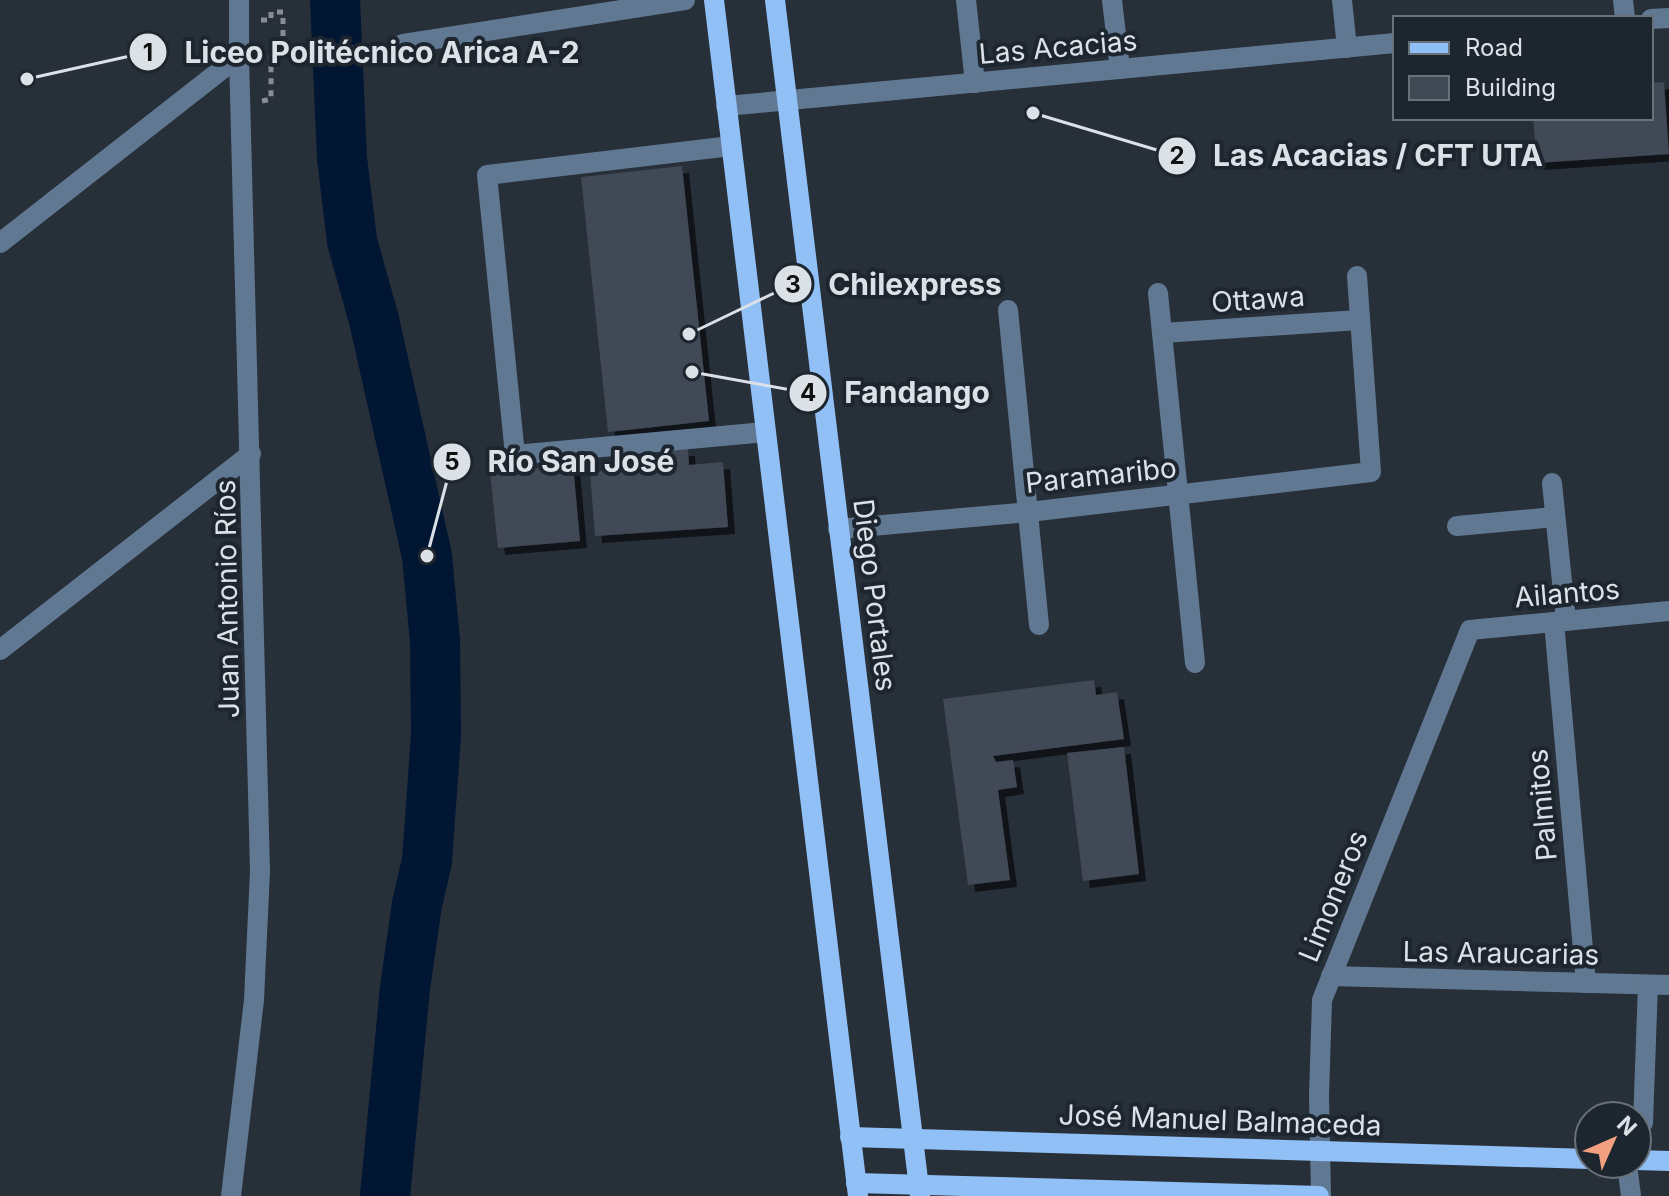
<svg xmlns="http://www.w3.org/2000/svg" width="1669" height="1196" font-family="Inter,sans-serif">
	<defs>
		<filter id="shadow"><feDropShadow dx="7" dy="7" stdDeviation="0" flood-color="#0009"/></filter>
	</defs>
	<rect width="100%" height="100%" fill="#272f39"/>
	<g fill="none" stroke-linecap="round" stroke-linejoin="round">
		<polyline stroke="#001633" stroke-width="50" points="335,0 342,158 352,241 374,320 427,556 435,641 436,735 427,861 417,904 405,988 385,1196"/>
	</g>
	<g fill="#404954" filter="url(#shadow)">
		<polygon points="1664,82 1669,154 1537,163 1533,118 1651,118 1651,83"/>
		<polygon points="682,166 709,421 608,432 581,177"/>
		<polygon points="688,449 689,465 723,462 728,527 595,536 590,472 663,466 662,451"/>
		<polygon points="573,465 580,541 498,548 490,472"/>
		<polygon points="1094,680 1096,695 1117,692 1124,739 993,756 996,762 1013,760 1017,787 998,790 1010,880 968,885 943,699"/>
		<polygon points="1124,747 1139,874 1083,881 1067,753"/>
	</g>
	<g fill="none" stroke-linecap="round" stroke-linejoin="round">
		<g stroke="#868d95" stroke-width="5" stroke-dasharray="6 6" stroke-linecap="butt">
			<polyline points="261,20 271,20 271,12 283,12 283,53"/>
			<polyline points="262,101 271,99 271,53 381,46"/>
		</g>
		<g stroke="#617892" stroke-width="20">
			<polyline points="966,0 975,83"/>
			<polyline points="1112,0 1120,69"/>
			<polyline points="1342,0 1347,48"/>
			<polyline points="1623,0 1625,18"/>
			<polyline points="1651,19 1669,18"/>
			<polyline points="403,44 685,0"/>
			<polyline points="726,106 1395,43"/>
			<polyline points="731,146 487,175 515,455 765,432"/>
			<polyline points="0,243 239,56"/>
			<polyline points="1158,293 1195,663"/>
			<polyline points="1008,310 1039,625"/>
			<polyline points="1162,333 1359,320"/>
			<polyline points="1552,483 1566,621"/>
			<polyline points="1457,526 1555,517"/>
			<polyline points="838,529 1029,512 1371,472 1357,276"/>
			<polyline points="1554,622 1586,983"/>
			<polyline points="0,650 251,454"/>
			<polyline points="1331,976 1669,985"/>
			<polyline points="1643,1123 1648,985"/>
			<polyline points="1627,1164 1631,1196"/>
			<polyline points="231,1196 254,1000 260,871 239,56 239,0"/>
			<polyline points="1321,1196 1319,1096 1322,1000 1470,630 1669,611"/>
		</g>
		<g stroke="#91c0f6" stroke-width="20">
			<polyline points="714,0 858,1196"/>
			<polyline points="775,0 920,1196"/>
			<polyline points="850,1137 1589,1159"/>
			<polyline points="1637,1160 1669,1161"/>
			<polyline points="856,1183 1319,1196"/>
		</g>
	</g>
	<g text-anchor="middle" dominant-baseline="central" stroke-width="8" stroke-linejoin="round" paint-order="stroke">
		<g font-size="28" fill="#dbe1e7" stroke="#1d262f">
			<text transform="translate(1058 47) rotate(-5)">Las Acacias</text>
			<text transform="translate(1258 299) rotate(-4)">Ottawa</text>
			<text transform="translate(1101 475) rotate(-6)">Paramaribo</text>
			<text transform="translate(1567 593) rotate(-5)">Ailantos</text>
			<text transform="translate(875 595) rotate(83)">Diego Portales</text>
			<text transform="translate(227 599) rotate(-91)">Juan Antonio Ríos</text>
			<text transform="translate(1542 805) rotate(-95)">Palmitos</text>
			<text transform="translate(1333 896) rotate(-68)">Limoneros</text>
			<text transform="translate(1501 953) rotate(1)">Las Araucarias</text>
			<text transform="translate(1220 1120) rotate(2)">José Manuel Balmaceda</text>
		</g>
	</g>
	<path fill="none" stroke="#dbe1e7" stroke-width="3" d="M27 79L148 52M1033 113L1177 156M689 334L793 284M692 372L808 393M427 556L452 462"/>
	<g fill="#dbe1e7" stroke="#1d262f" stroke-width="3">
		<circle cx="27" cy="79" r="8"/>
		<circle cx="1033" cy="113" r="8"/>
		<circle cx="689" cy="334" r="8"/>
		<circle cx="692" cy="372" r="8"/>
		<circle cx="427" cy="556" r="8"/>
		<circle cx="148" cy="52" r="20"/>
		<circle cx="1177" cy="156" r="20"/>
		<circle cx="793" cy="284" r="20"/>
		<circle cx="808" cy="393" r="20"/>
		<circle cx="452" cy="462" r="20"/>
	</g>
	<g font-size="24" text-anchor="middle" font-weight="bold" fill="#111">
		<text x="148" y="61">1</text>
		<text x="1177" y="164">2</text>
		<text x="793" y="293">3</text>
		<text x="808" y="401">4</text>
		<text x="452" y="470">5</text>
	</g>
	<g font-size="30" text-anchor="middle" font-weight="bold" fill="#dbe1e7" stroke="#1d262f" stroke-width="8" stroke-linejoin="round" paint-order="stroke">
		<text x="382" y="63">Liceo Politécnico Arica A-2</text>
		<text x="1378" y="166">Las Acacias / CFT UTA</text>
		<text x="915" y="295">Chilexpress</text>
		<text x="917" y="403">Fandango</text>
		<text x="581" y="472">Río San José</text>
	</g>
	<rect x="1393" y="16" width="260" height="104" fill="#1d262f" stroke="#697179" stroke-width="2"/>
	<rect x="1409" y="42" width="40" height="12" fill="#91c0f6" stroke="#697179" stroke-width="2"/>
	<text x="1465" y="56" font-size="24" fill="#dbe1e7">Road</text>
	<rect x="1409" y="76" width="40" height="24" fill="#404954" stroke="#697179" stroke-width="2"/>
	<text x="1465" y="96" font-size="24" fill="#dbe1e7">Building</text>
	<g transform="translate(1613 1140) rotate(45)"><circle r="38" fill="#1d262f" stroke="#697179" stroke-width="2"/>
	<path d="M0-6L14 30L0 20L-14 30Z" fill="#f2a080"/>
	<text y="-12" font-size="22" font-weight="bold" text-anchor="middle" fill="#dbe1e7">N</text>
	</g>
</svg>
